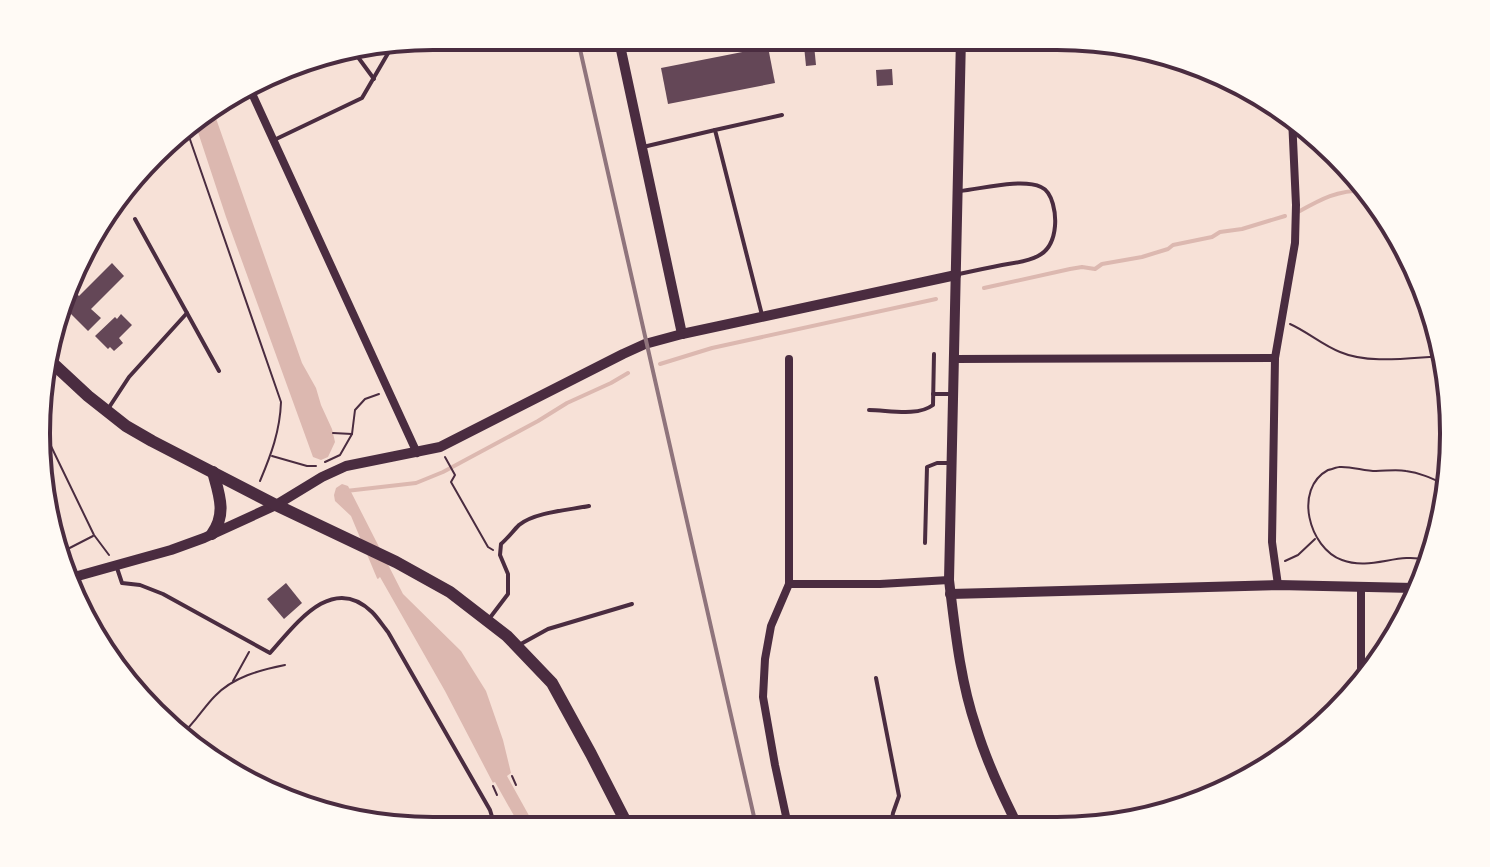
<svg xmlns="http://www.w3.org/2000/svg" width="1490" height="867" font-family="Lato,sans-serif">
	<rect width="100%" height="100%" fill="#f7e1d7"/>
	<g fill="#dcb8b0">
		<polygon points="212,107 302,363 316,388 321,405 332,429 335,442 328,457 321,460 313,457 226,217 193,117"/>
		<polygon points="342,484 348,486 403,594 461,651 486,691 503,740 511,773 507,776 537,830 522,830 495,782 492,783 379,583 351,516 335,501 334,495 336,488"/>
	</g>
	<polygon fill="#f7e1d7" points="372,576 378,579 380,577 445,691 493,783 490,785 491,787 488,785 461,732"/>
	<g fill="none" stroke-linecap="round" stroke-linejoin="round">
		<g stroke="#dcb8b0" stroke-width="4">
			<path d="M1298,212C1323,198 1336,191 1365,190"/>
			<polyline points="984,288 1070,269 1082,267 1095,269 1102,264 1142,257 1168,249 1173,245 1212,237 1220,232 1242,229 1285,216"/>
			<polyline points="660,364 712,348 936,299"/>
			<polyline points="346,491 416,483 443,472 538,421 567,403 611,383 628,373"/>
		</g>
	</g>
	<g fill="#644757">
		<polygon points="814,45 816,65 806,66 804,46"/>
		<polygon points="768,47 775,83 668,104 661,68"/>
		<polygon points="892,69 893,85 877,86 876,70"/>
		<polygon points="112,263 124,276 91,309 101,318 88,331 61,304 73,290 79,296"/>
		<polygon points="121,314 132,325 119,338 123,343 114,351 110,347 108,349 95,336 115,317 117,319"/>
		<polygon points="286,583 302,603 284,619 267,599"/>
	</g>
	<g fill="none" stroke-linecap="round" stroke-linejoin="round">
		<g stroke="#4a2c40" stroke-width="2">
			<path d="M185,125L281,402C280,431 271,455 260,481"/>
			<path d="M1290,324C1308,332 1322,345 1340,352C1370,365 1414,357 1446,356"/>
			<polyline points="333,433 352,434"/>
			<polyline points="36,435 49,442 94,535 109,555"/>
			<polyline points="272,456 307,466 316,466"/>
			<polyline points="445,457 455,475 451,482 488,547 493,550"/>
			<polyline points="325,462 340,455 352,434 355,410 365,399 379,394"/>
			<polyline points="56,555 93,536"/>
			<path d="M1426,560C1398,552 1371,571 1342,560C1309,548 1293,489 1328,470C1329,470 1338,467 1339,467C1351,466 1364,471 1376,471C1386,471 1396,469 1406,471C1421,473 1433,479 1446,485"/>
			<polyline points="1285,561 1298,555 1315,539"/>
			<polyline points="233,681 249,652"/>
			<path d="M181,735C195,723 203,708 215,696C233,677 260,670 285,665"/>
			<polyline points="512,776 516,785"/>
			<polyline points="493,786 497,795"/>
		</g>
		<g stroke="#4a2c40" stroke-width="4">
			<polyline points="352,49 374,79"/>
			<polyline points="274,140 362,98 394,43"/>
			<polyline points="643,147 715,130"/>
			<polyline points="135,219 219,371"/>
			<path d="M959,274C973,271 987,268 1002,265C1013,263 1027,262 1038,256C1050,250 1054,238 1055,226C1056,214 1053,192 1041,187C1022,178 981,189 960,191"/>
			<polyline points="762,315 715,130 782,115"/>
			<polyline points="933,394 951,394"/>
			<polyline points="108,409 129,377 187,313"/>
			<path d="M869,410C888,410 917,417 933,405L934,354"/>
			<polyline points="925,543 927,467 937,463 949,463"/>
			<path d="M117,568L122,583L140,585L163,594L270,653C296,624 332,573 372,612C378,618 383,626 388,632L490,810L496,830"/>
			<path d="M489,619L508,594V574L500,555L501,544C508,538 513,531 519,525C535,512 569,510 589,506"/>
			<polyline points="519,645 548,629 632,604"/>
			<polyline points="876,678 899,796 893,813 890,830"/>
		</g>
		<g stroke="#4a2c40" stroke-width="8">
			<polyline points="619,42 672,36"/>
			<polyline points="249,87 417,453"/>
			<polyline points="789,359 789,584 771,626 765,659 763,697 775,765 789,830"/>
			<polyline points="955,359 1275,358"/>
			<polyline points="789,584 880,584 949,580"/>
			<polyline points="1278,585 1272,542 1275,358 1295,243 1296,205 1292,118"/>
			<polyline points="1361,686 1361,587"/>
		</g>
		<g stroke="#4a2c40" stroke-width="10">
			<polyline points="618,36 682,334"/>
			<path d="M961,37L949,580C955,629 960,680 976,727C987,763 1003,797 1020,830"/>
			<polyline points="67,579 171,550 204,538 276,505 322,477 346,466 440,447 623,354 645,344 682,334 956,275"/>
			<polyline points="950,594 1278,585 1414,588"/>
		</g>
		<g stroke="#4a2c40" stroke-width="12">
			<polyline points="46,357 88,396 126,426 152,441 276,505 396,562 450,592 507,636 552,683 591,754 630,830"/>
			<path d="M212,534C227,514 219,494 213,472"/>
		</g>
		<polyline stroke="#8f747c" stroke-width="4" points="577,36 757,830"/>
	</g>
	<path d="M0 0H1490V867H0ZM433 50H1057A383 383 0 0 1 1440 433V434A383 383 0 0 1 1057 817H433A383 383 0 0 1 50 434V433A383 383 0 0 1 433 50Z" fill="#fffaf5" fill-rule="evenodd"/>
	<path fill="none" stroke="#4a2c40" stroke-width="4" d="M433 50H1057A383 383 0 0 1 1440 433V434A383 383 0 0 1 1057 817H433A383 383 0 0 1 50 434V433A383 383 0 0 1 433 50Z"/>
</svg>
